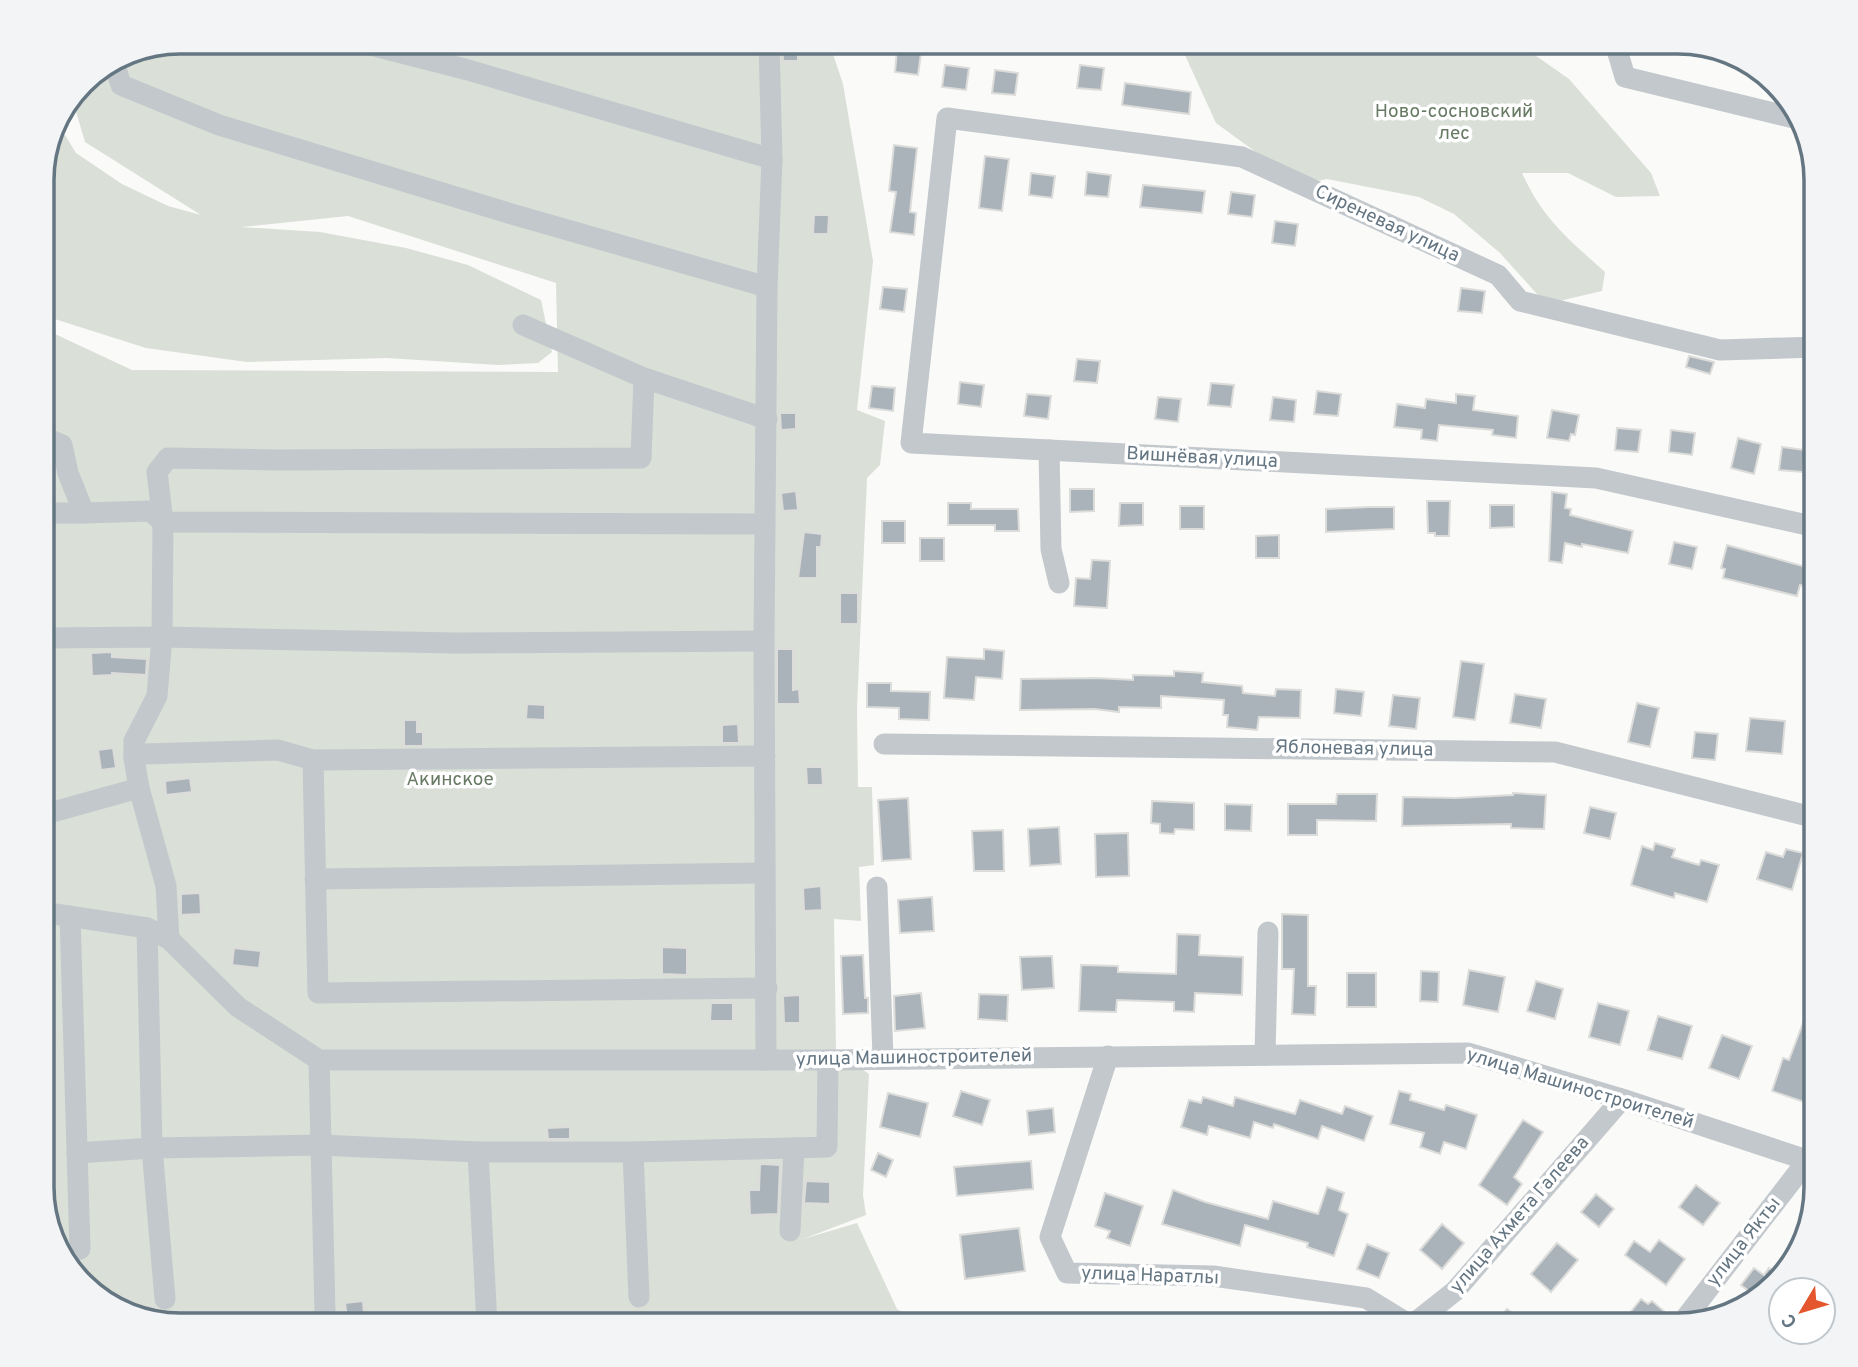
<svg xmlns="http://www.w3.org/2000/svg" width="1858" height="1367" font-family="Overpass,sans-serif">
	<rect width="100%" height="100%" fill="#fafaf8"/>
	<g fill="#dadfd7">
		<polygon points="180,42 829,42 843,84 873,261 857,410 885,421 880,465 867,478 857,709 858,787 872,787 874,865 859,867 861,921 834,919 836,1051 869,1074 863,1195 866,1215 803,1239 857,1223 897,1309 922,1325 180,1325 96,1297 56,1248 42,1196 42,328 132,370 558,372 556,283 348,216 241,227 320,232 406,248 468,265 541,300 552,352 538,363 498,365 387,358 247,362 146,348 42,315 42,171 56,120 76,153 122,184 168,206 201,215 85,142 72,98 89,77 128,52"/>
		<path d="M1179,42H1516L1569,79L1651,173L1660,196L1616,197L1568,173H1522C1543,219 1568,239 1605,272L1602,291L1546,304L1500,253L1454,214L1419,197L1327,179L1300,184L1216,123Z"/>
	</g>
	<g fill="#aab3b9" stroke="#dcdcda" stroke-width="2">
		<polygon points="782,43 798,43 798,61 783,61"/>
		<polygon points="897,50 921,53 918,75 895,72"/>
		<polygon points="945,65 969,68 966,90 942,87"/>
		<polygon points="1080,65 1104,68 1101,90 1077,88"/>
		<polygon points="995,70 1018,73 1015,95 992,93"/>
		<polygon points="1125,83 1191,92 1189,114 1122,105"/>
		<polygon points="894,145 917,148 910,212 916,213 914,235 890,232 896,192 889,191"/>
		<polygon points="985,156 1009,159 1002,211 979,208"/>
		<polygon points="1087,172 1111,175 1108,197 1085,195"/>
		<polygon points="1031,173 1055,176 1052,198 1029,195"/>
		<polygon points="1143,185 1205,191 1202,213 1140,207"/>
		<polygon points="1231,192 1255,195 1252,217 1228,214"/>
		<polygon points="814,215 829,215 828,234 813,234"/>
		<polygon points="1275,221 1298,224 1295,246 1272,243"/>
		<polygon points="883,287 907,289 904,312 880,309"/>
		<polygon points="1461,288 1485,291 1482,313 1458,311"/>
		<polygon points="1689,356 1714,362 1710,374 1686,367"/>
		<polygon points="1077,359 1100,361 1097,383 1074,381"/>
		<polygon points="960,382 984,385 981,407 958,404"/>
		<polygon points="1211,383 1234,385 1231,407 1208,405"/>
		<polygon points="872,386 895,388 893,411 869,408"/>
		<polygon points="1317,391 1341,394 1338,416 1314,414"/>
		<polygon points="1027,394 1051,396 1048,419 1024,416"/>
		<polygon points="1456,394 1475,396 1473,410 1518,416 1516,438 1492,435 1493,430 1439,425 1437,441 1421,439 1422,430 1394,427 1397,404 1425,408 1426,399 1456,403"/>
		<polygon points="1158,397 1181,399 1178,422 1155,419"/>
		<polygon points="1273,397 1296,400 1294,422 1270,420"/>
		<polygon points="1552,410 1579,415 1575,435 1571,434 1569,441 1547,438"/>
		<polygon points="780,413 796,413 796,429 781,430"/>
		<polygon points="1617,428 1641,430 1638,452 1615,450"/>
		<polygon points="1671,430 1695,433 1692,455 1669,452"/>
		<polygon points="1738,438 1761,444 1754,474 1731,468"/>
		<polygon points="1782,447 1805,450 1803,472 1779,470"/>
		<polygon points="1070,489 1094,489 1094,511 1070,512"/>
		<polygon points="796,491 798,510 783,511 781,493"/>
		<polygon points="1552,492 1567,494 1565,508 1571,509 1570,515 1633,531 1628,553 1582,544 1582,547 1565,543 1562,563 1549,561"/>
		<polygon points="1427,501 1450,501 1449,536 1435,536 1435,533 1428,533"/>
		<polygon points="948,503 971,503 971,509 1018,509 1019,531 995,531 995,525 948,525"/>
		<polygon points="1120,503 1143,503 1143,525 1119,526"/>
		<polygon points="1490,505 1514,505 1514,527 1490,528"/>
		<rect x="1180" y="506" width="24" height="23"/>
		<polygon points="1370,507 1394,507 1394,529 1326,532 1326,509"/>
		<rect x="882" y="521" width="23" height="22"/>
		<polygon points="804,532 822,534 821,547 817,547 817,578 798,578"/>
		<polygon points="1279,535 1279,558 1256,558 1256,536"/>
		<rect x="920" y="538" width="24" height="23"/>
		<polygon points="1674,542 1697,547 1692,569 1669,564"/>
		<polygon points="1727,545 1813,569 1809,587 1800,585 1797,596 1723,578 1725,569 1721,568"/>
		<polygon points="1092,560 1110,561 1107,608 1074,606 1076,578 1090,579"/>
		<rect x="840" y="593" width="18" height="31"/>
		<polygon points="777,649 793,649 793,690 799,689 800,704 777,704"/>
		<polygon points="984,649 1004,651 1002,679 976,677 974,700 944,698 947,657 984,659"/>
		<polygon points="112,652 112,657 147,659 146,675 112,673 112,675 92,676 91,653"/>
		<polygon points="1461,661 1484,664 1475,720 1453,717"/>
		<polygon points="1174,671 1203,673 1202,682 1242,686 1243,693 1275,696 1276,689 1301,690 1300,718 1259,717 1257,730 1227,727 1228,715 1223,715 1224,700 1161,696 1161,708 1119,707 1119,712 1095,709 1020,710 1021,679 1097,678 1133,680 1133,675 1174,676"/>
		<polygon points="867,683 891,683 891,691 930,692 929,720 899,719 899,708 867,707"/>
		<polygon points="1336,689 1364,692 1361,716 1334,713"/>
		<polygon points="1515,694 1546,699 1541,728 1510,723"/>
		<polygon points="1393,695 1420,698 1416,729 1389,726"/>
		<polygon points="1637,703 1659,708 1650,747 1628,742"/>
		<polygon points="527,704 545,705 545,720 526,719"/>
		<polygon points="1750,718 1785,721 1782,754 1746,751"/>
		<polygon points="404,720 417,720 417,732 423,732 423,746 404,746"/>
		<polygon points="738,724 739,743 722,743 722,725"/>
		<polygon points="1695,732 1718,734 1715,760 1692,758"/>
		<polygon points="113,748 116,768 101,770 98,750"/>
		<polygon points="806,767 822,767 823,785 807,785"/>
		<polygon points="190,778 192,792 166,795 165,781"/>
		<polygon points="1513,793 1546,795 1544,829 1511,828 1511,824 1402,826 1403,797 1456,798 1513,795"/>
		<polygon points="1337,794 1377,794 1376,821 1317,820 1317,835 1288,835 1288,804 1336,804"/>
		<polygon points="908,798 911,859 882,861 878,800"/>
		<polygon points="1152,801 1194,803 1194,830 1175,829 1174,834 1160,833 1160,824 1151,823"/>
		<polygon points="1225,804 1252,805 1251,831 1225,830"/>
		<polygon points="1590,807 1616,813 1610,839 1584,833"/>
		<polygon points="1059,827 1061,864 1030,866 1028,829"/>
		<polygon points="1003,830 1004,871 974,871 972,831"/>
		<polygon points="1128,833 1129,876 1096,877 1095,834"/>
		<polygon points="1655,843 1675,849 1672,857 1699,865 1701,860 1719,865 1707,902 1675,893 1674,898 1631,885 1642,846 1653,850"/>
		<polygon points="1786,849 1803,853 1792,890 1757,879 1766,852 1783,857"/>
		<polygon points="821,886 822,910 804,911 803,888"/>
		<polygon points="200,893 201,914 181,915 181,894"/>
		<polygon points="932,897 934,931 900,933 898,900"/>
		<polygon points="1282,914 1308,915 1308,986 1316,986 1315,1015 1292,1014 1294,969 1282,969"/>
		<polygon points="1177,934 1200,935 1199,955 1243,957 1242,995 1195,993 1194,1012 1174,1011 1174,1002 1117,1000 1116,1012 1079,1011 1081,965 1118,966 1118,972 1176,974"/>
		<polygon points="662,947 687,948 687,975 662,974"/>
		<polygon points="234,948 261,951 259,968 232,965"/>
		<polygon points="863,955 865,998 868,998 868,1013 843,1014 841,956"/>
		<polygon points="1052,956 1054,988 1022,990 1020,957"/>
		<polygon points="1469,970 1505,977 1498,1012 1463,1005"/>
		<polygon points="1421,971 1439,972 1438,1002 1420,1001"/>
		<rect x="1347" y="973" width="29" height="34"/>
		<polygon points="1536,981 1563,989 1555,1019 1527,1011"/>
		<polygon points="1815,991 1816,1067 1804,1102 1772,1091 1783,1058 1789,1060"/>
		<polygon points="921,993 925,1028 895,1031 894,996"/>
		<polygon points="979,994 1008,995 1007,1021 978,1019"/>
		<polygon points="800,995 800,1023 784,1023 783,996"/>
		<polygon points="711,1003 733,1003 733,1021 710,1021"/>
		<polygon points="1598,1003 1629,1011 1620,1045 1589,1037"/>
		<polygon points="1658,1016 1692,1026 1682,1059 1648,1050"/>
		<polygon points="1722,1035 1752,1046 1739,1079 1709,1068"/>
		<polygon points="961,1091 990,1100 982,1125 953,1116"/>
		<polygon points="1399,1091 1411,1094 1410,1100 1444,1110 1446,1105 1477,1115 1466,1149 1444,1142 1440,1154 1420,1147 1424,1133 1390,1124"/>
		<polygon points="888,1093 928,1103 920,1137 880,1127"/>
		<polygon points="1203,1097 1233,1106 1235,1097 1295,1114 1300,1100 1342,1114 1345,1106 1373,1116 1364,1141 1322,1126 1318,1139 1274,1124 1273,1128 1254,1122 1250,1138 1209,1126 1207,1135 1181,1127 1189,1100 1201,1103"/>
		<polygon points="1053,1108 1055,1132 1029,1135 1027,1111"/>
		<polygon points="1523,1120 1543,1132 1514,1177 1522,1184 1507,1205 1479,1185"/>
		<polygon points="570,1127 570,1139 548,1139 547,1128"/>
		<polygon points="878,1153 893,1160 886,1177 871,1170"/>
		<polygon points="1031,1161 1033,1189 957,1196 954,1167"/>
		<polygon points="760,1164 780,1165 778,1214 750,1215 749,1190 759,1190"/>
		<polygon points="806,1181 830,1182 830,1204 804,1203"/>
		<polygon points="1696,1185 1720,1203 1703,1225 1679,1207"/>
		<polygon points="1327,1187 1344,1193 1339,1210 1348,1214 1334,1256 1307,1247 1308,1243 1245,1225 1240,1246 1162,1224 1173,1190 1205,1202 1268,1219 1273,1201 1318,1214"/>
		<polygon points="1105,1193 1143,1206 1130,1246 1107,1238 1110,1231 1095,1226"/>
		<polygon points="1596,1194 1614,1209 1599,1227 1581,1212"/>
		<polygon points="1442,1224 1464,1243 1442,1269 1420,1250"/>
		<polygon points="1019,1228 1025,1271 965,1279 960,1235"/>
		<polygon points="1659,1240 1685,1259 1666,1285 1625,1255 1634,1241 1650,1252"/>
		<polygon points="1557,1243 1578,1260 1551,1292 1531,1274"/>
		<polygon points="1367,1244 1389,1253 1379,1278 1357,1269"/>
		<polygon points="1754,1268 1764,1275 1769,1268 1780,1277 1751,1301 1747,1298 1751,1293 1741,1285"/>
		<polygon points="1641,1299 1648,1304 1652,1301 1665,1312 1654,1325 1632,1325 1625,1319"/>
		<polygon points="363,1301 364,1316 347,1318 345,1303"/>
		<polygon points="1507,1309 1528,1325 1495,1325"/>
	</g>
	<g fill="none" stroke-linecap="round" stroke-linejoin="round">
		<g stroke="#c3c8cc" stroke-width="21">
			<polyline points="359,42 468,70 772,159"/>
			<polyline points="1619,42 1617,50 1625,77 1802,120"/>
			<polyline points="116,60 114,62 121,85 219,125 515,215 767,287"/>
			<polyline points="523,325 644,378 767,419"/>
			<polyline points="1816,347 1720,350 1520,301 1498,275 1242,157 947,118 911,443 1596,478 1816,527"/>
			<polyline points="42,436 62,445 68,473 84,513 150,511 163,522 765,524"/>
			<polyline points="1049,450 1051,549 1059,583"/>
			<polyline points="42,513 84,513"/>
			<polyline points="42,638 162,637 455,643 764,641"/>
			<polyline points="884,744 1555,752 1816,818"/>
			<polyline points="134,758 144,754 278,750 313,760 765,756"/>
			<polyline points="313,760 318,993 767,988"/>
			<polyline points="42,815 139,788"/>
			<polyline points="315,879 764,873"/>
			<polyline points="877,887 883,1058"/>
			<polyline points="42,912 147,928 169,939 238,1007 319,1060 828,1060 1468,1053 1622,1099 1816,1163"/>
			<polyline points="70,916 80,1249"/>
			<polyline points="147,928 152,1148 320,1145 478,1152 633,1152 827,1147 828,1060"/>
			<polyline points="169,939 166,886 139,788 134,758 134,741 157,696 162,637 163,522 157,472 168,458 278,460 641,458 644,378"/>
			<polyline points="1265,1055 1268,932"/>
			<polyline points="1108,1056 1050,1237 1067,1273 1213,1276 1366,1298 1410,1325"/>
			<polyline points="319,1060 325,1312"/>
			<polyline points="766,1060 764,641 767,287 772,159 769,42"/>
			<polyline points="478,1152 487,1325"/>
			<polyline points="633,1152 639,1297"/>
			<polyline points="77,1153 152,1148 165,1299"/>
			<polyline points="790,1231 794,1148"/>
			<polyline points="1681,1324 1807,1161"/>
			<polyline points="1412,1325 1455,1291 1622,1099"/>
		</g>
	</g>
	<g text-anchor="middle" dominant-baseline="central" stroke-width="7" stroke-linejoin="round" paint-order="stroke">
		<g font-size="19" fill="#687a64" stroke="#fff">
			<text x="1454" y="112">Ново-сосновский<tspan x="1454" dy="22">лес</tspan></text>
			<text x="450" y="780">Акинское</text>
		</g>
		<g font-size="19" fill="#657683" stroke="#fff">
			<text transform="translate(1387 224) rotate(25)">Сиреневая улица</text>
			<text transform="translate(1202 458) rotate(3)">Вишнёвая улица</text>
			<text transform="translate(1354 749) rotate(1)">Яблоневая улица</text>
			<text transform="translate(914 1058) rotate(-1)">улица Машиностроителей</text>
			<text transform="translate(1580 1089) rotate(17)">улица Машиностроителей</text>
			<text transform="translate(1520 1215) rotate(-49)">улица Ахмета Галеева</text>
			<text transform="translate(1744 1242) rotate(-52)">улица Якты</text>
			<text transform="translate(1150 1276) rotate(2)">улица Наратлы</text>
		</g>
	</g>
	<path d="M0 0H1858V1367H0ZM180 54H1678A126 126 0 0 1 1804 180V1187A126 126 0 0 1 1678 1313H180A126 126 0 0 1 54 1187V180A126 126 0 0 1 180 54Z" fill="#f3f4f5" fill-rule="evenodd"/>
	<path fill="none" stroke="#657683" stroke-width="3.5" d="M180 54H1678A126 126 0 0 1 1804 180V1187A126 126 0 0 1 1678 1313H180A126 126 0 0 1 54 1187V180A126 126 0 0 1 180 54Z"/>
	<g transform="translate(1802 1311) rotate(232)"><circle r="33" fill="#ffffff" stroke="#c1c8cd" stroke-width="2"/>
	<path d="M0-5L12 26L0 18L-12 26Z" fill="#e4572e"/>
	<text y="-10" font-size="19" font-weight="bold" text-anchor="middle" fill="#657683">С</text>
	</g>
</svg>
